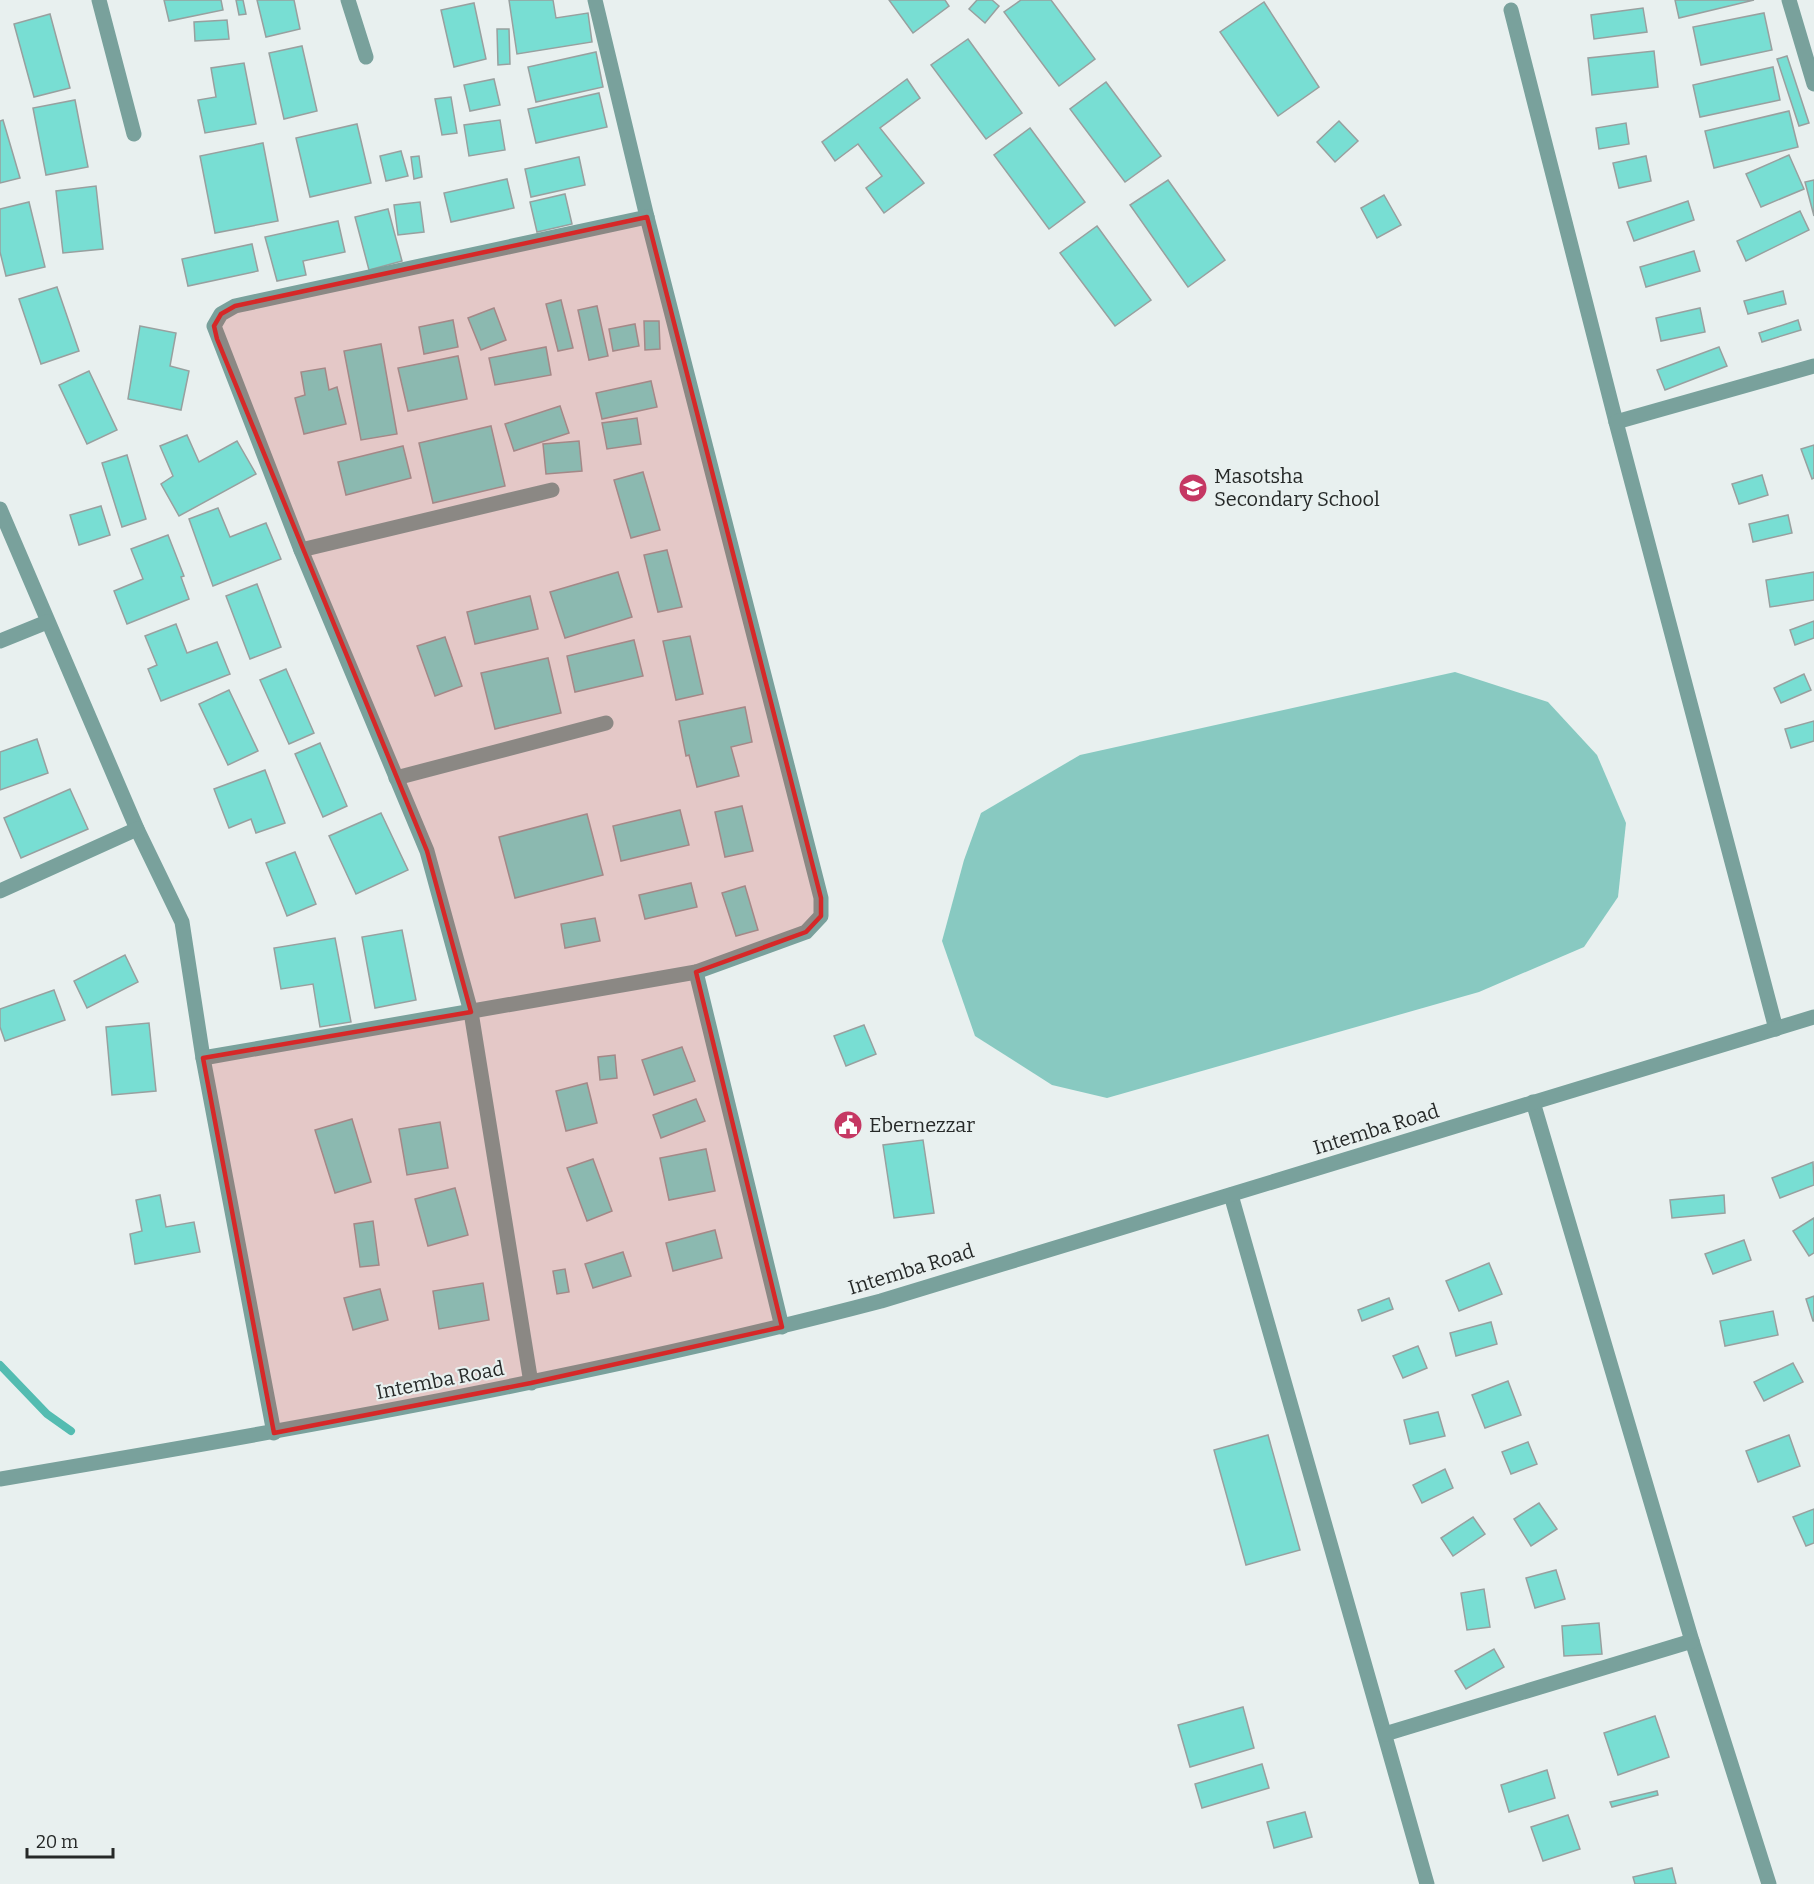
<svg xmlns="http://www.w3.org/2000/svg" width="1814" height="1884" font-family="Bitter,serif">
	<rect width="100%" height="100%" fill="#e8f0ef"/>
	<polygon fill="#88c9c1" points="1455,672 1548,702 1597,755 1626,823 1618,897 1584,947 1479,992 1107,1098 1052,1085 975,1036 942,941 964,860 981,813 1080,755"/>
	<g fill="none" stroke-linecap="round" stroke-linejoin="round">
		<polyline stroke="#54bcb1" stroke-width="8" points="0,1365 47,1414 71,1431"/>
	</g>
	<g fill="#78ded3" stroke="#98a09f" stroke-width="1.5">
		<polygon points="164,0 221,0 223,10 169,21"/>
		<polygon points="236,0 243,0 246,14 239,15"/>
		<polygon points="257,0 294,0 300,29 266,37"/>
		<polygon points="509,0 553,0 556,18 588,13 592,42 517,54"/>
		<polygon points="889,0 945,0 949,6 913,33"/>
		<polygon points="977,0 992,0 999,6 985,23 969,9"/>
		<polygon points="1021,0 1051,0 1095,59 1059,86 1004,12"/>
		<polygon points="1675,0 1754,0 1679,18"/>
		<polygon points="1264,2 1319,87 1278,116 1220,32"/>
		<polygon points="474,3 486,59 454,67 441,10"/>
		<polygon points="1643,8 1647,32 1594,39 1591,15"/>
		<polygon points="1764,13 1772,50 1701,65 1693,27"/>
		<polygon points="50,14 70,88 34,97 14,24"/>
		<polygon points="227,20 229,39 195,41 194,22"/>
		<polygon points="497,29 509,29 510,64 498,65"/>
		<polygon points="968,39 1022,113 986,139 931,65"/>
		<polygon points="302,46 317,111 284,119 269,53"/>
		<polygon points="1654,51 1658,87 1592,95 1588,58"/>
		<polygon points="596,52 603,87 536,102 528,67"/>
		<polygon points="1787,56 1809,123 1799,126 1777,59"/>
		<polygon points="244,63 256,124 205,133 198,100 216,97 211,68"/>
		<polygon points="1773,67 1780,100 1700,117 1693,85"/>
		<polygon points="494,79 500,105 470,111 464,85"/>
		<polygon points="907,79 920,98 880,128 924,183 884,213 866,188 882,176 858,144 835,161 822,142"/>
		<polygon points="1106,82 1161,156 1125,182 1070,109"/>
		<polygon points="599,93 607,127 536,143 528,109"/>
		<polygon points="451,97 457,133 442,135 435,99"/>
		<polygon points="75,100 88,167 46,175 33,108"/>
		<polygon points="1789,111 1798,147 1714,168 1705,131"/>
		<polygon points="3,120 20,178 0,183 0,121"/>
		<polygon points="500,120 505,150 469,156 464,125"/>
		<polygon points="1339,121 1358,141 1335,162 1317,142"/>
		<polygon points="1626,123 1629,144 1599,149 1596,128"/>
		<polygon points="357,124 371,183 310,197 296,138"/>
		<polygon points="1030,128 1085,202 1049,229 994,155"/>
		<polygon points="263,143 278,221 215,233 200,156"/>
		<polygon points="401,151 408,176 386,181 380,156"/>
		<polygon points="1789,155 1804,189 1761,207 1746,174"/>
		<polygon points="419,156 422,177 414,179 411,157"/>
		<polygon points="1646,156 1651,181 1619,188 1613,163"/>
		<polygon points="579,157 585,185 531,197 525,169"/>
		<polygon points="507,179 514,208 451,222 444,193"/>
		<polygon points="1168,180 1225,260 1188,287 1130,205"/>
		<polygon points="1814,180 1814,216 1805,182"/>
		<polygon points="96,186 103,249 63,253 56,191"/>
		<polygon points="565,194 572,224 537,232 530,202"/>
		<polygon points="1384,195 1401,225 1377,238 1361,208"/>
		<polygon points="1688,201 1694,220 1634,241 1627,222"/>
		<polygon points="29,202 45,267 6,276 0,252 0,209"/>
		<polygon points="420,202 424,232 398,235 394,205"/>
		<polygon points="388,209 402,261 369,270 355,217"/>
		<polygon points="1800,211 1809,230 1746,261 1737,241"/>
		<polygon points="338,221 345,252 303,261 306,275 277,281 265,237"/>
		<polygon points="1097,226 1151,300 1115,326 1060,253"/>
		<polygon points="252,244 258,271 188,286 182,259"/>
		<polygon points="1694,251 1700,271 1646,287 1640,267"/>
		<polygon points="57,287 79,351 41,364 19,299"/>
		<polygon points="1783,291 1786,304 1748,314 1744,301"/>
		<polygon points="561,300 573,348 558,351 546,304"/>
		<polygon points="597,306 608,356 589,360 578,310"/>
		<polygon points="494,308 506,340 481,350 468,318"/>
		<polygon points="1700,308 1705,332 1661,341 1656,318"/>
		<polygon points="453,320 458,347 424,354 419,327"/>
		<polygon points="1798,320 1801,330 1762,342 1759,333"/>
		<polygon points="644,321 659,321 660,349 645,350"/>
		<polygon points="635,324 639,346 613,351 609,329"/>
		<polygon points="140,326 176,333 170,366 189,371 181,410 128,399"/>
		<polygon points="381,344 397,434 361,440 344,351"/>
		<polygon points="546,347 551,375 495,385 489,358"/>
		<polygon points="1719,347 1727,366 1665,390 1657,370"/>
		<polygon points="458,356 467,399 408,411 398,368"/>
		<polygon points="325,368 329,390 337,387 346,424 304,434 295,398 305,395 301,372"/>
		<polygon points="89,371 117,430 87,444 59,385"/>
		<polygon points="651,381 657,407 602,419 596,393"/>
		<polygon points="560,406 569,433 514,451 505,424"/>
		<polygon points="637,418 641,444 607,449 602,423"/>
		<polygon points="491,426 505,486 433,503 419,443"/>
		<polygon points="187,435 199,462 237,441 256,474 179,516 161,484 173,476 160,446"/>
		<polygon points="579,441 582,471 546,474 543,444"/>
		<polygon points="1814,445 1814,478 1812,479 1801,449"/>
		<polygon points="403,446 411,478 346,495 338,462"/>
		<polygon points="127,455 146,519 122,527 102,463"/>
		<polygon points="643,472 660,530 631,538 614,480"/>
		<polygon points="1762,475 1768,495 1739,504 1732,484"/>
		<polygon points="101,506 110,535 79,545 70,515"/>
		<polygon points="218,508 230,537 266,523 281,559 213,586 189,519"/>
		<polygon points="1788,515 1792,533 1753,542 1749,524"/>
		<polygon points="168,535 184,576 181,577 189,599 127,624 114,591 143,579 131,549"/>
		<polygon points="667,550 682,607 658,612 644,555"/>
		<polygon points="618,572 632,617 565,638 550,592"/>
		<polygon points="1814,572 1814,600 1770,607 1766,580"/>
		<polygon points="257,584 281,647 250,659 226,596"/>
		<polygon points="530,596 538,629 475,644 467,612"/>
		<polygon points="1814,621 1814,638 1795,645 1790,630"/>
		<polygon points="176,624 187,653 217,642 230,674 161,701 148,669 157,665 145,636"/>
		<polygon points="690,636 703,694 676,700 663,641"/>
		<polygon points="445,637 462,686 435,696 417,646"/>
		<polygon points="634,640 643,676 575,692 567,656"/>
		<polygon points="548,658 561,713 495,729 481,673"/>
		<polygon points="286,669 314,733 289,744 260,680"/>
		<polygon points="1804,674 1811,690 1781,703 1774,688"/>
		<polygon points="229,690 258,751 228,765 199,704"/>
		<polygon points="745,707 752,742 731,747 739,776 697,787 689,755 686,756 679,721"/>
		<polygon points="1814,721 1814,741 1791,748 1785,729"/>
		<polygon points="37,739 48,773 0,790 0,752"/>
		<polygon points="320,743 347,806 323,817 295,754"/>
		<polygon points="265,770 285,823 256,833 251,819 229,828 214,789"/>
		<polygon points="70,789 88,829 21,858 4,818"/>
		<polygon points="742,806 753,851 725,857 715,812"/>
		<polygon points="680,810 689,845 621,861 613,826"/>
		<polygon points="381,813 408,870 356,894 329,836"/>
		<polygon points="587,814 603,875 515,898 499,837"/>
		<polygon points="295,852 316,904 287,916 266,863"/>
		<polygon points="691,883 697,907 645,919 639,895"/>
		<polygon points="745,886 758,930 736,936 722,893"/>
		<polygon points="595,918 600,941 565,948 561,924"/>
		<polygon points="402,930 416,1000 375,1008 362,937"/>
		<polygon points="335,938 351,1022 320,1027 313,984 281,989 274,948"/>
		<polygon points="125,955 138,982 87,1008 74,981"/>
		<polygon points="54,990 65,1020 5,1041 0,1027 0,1009"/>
		<polygon points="149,1023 156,1091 112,1095 106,1027"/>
		<polygon points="864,1025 876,1054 846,1066 834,1036"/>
		<polygon points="682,1047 695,1081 654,1095 642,1060"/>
		<polygon points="615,1055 617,1078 600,1080 598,1057"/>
		<polygon points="587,1083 597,1123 566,1131 556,1091"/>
		<polygon points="696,1099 705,1121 661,1138 653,1115"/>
		<polygon points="352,1119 371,1182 335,1193 315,1130"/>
		<polygon points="440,1122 448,1168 407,1175 399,1129"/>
		<polygon points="923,1140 934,1213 894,1218 883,1145"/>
		<polygon points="706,1149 715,1191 669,1200 660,1158"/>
		<polygon points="593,1159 612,1211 587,1221 567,1168"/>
		<polygon points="1813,1162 1814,1185 1780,1198 1772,1178"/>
		<polygon points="455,1188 468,1235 428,1246 415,1199"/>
		<polygon points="160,1195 166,1227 194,1222 200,1252 135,1264 130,1234 142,1231 136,1200"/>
		<polygon points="1724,1195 1725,1213 1672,1218 1670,1200"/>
		<polygon points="1814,1218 1814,1253 1809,1256 1793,1231"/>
		<polygon points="373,1221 379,1265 360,1267 354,1224"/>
		<polygon points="715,1230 722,1258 673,1271 666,1243"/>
		<polygon points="1744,1240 1751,1260 1713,1274 1705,1254"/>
		<polygon points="623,1252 631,1276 593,1288 585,1264"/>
		<polygon points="1489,1263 1502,1294 1459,1311 1446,1281"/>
		<polygon points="565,1269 569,1292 557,1294 553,1271"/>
		<polygon points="483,1283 489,1320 439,1329 433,1291"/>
		<polygon points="380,1289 388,1320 353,1330 344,1298"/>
		<polygon points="1814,1296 1814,1321 1813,1321 1806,1299"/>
		<polygon points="1389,1298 1393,1309 1362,1321 1358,1310"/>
		<polygon points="1773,1311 1778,1335 1725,1346 1720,1321"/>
		<polygon points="1491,1322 1497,1344 1456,1356 1450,1333"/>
		<polygon points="1418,1346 1427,1368 1403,1378 1393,1356"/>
		<polygon points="1793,1363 1803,1382 1764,1401 1754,1382"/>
		<polygon points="1508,1381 1521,1415 1485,1428 1472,1395"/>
		<polygon points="1438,1412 1445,1436 1410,1444 1404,1420"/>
		<polygon points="1268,1435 1300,1550 1246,1565 1214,1450"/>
		<polygon points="1789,1435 1800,1466 1758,1482 1746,1451"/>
		<polygon points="1528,1442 1537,1464 1511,1474 1502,1452"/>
		<polygon points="1445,1469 1453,1488 1422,1503 1413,1485"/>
		<polygon points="1539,1503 1557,1529 1531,1546 1514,1519"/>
		<polygon points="1814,1509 1814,1543 1806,1546 1793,1517"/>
		<polygon points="1473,1517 1485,1534 1453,1556 1441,1538"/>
		<polygon points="1556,1570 1565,1599 1535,1608 1526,1578"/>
		<polygon points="1484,1589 1490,1627 1467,1630 1461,1593"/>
		<polygon points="1599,1623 1602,1654 1564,1656 1562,1626"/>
		<polygon points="1494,1649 1504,1667 1466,1689 1455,1671"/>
		<polygon points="1243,1707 1254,1748 1190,1767 1178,1725"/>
		<polygon points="1655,1716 1669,1757 1618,1775 1604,1733"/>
		<polygon points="1262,1764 1269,1788 1202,1808 1195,1784"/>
		<polygon points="1547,1770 1555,1798 1509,1812 1501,1785"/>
		<polygon points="1657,1791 1658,1795 1612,1807 1610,1802"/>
		<polygon points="1305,1812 1312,1837 1274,1848 1267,1822"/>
		<polygon points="1568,1815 1580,1849 1543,1861 1531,1827"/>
		<polygon points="1672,1868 1676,1884 1635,1884 1633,1877"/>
	</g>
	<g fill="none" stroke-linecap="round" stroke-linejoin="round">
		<g stroke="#79a19c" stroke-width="15">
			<polyline points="99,0 134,134"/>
			<polyline points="348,0 366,57"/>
			<polyline points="1789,0 1814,84"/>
			<polyline points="1511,10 1616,422"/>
			<polyline points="0,509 137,829 182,922 203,1058 274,1433"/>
			<polyline points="301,550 552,490"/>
			<polyline points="0,641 47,622"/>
			<polyline points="396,778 606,723"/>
			<polyline points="0,891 137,829"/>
			<polyline points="696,972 782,1327"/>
			<polyline points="1776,1029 1616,422 1814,366"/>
			<polyline points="203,1058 696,972 806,932 821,916 821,898 647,217 595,0"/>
			<polyline points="1533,1102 1692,1641 1769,1884"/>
			<polyline points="1231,1195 1427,1884"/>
			<polyline points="531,1383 471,1012 427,851 301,550 214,326 221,314 235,306 647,217"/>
			<path d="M0,1479C296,1429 591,1377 881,1301L1814,1017"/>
			<polyline points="1385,1734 1692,1641"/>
		</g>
	</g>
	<path fill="#d62828" fill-opacity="0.2" stroke="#d62828" stroke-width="4.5" stroke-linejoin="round" d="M647,217L821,898V916L806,932L696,972L782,1327L531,1383L274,1433L203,1058L471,1012L427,851L217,339L214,326L221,314L235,306Z"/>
	<defs>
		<g id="school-disc" transform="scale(1.5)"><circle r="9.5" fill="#c53763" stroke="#e8f0ef"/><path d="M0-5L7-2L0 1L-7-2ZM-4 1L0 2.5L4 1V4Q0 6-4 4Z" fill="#fff"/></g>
		<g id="civic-disc" transform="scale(1.5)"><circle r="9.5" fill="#c53763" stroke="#e8f0ef"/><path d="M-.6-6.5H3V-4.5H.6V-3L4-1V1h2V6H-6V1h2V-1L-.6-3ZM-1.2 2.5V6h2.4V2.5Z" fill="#fff"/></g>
	</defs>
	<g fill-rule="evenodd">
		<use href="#school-disc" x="1193" y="488"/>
		<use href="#civic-disc" x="848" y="1125"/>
	</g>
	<g text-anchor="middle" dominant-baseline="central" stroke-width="4.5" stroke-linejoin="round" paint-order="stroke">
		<g font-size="20" fill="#262928" stroke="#e8f0ef" text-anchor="start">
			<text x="1214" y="476">Masotsha<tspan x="1214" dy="23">Secondary School</tspan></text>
			<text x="869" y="1125">Ebernezzar</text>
		</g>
		<g font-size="20" fill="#262928" stroke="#e8f0ef">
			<text transform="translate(1376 1129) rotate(-17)">Intemba Road</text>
			<text transform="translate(911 1269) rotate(-17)">Intemba Road</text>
			<text transform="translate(440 1380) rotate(-11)">Intemba Road</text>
		</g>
	</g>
	<path d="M27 1848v9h86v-9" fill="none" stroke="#262928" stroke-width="3"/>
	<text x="36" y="1848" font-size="18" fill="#262928" stroke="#e8f0ef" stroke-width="4.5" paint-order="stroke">20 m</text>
</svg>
